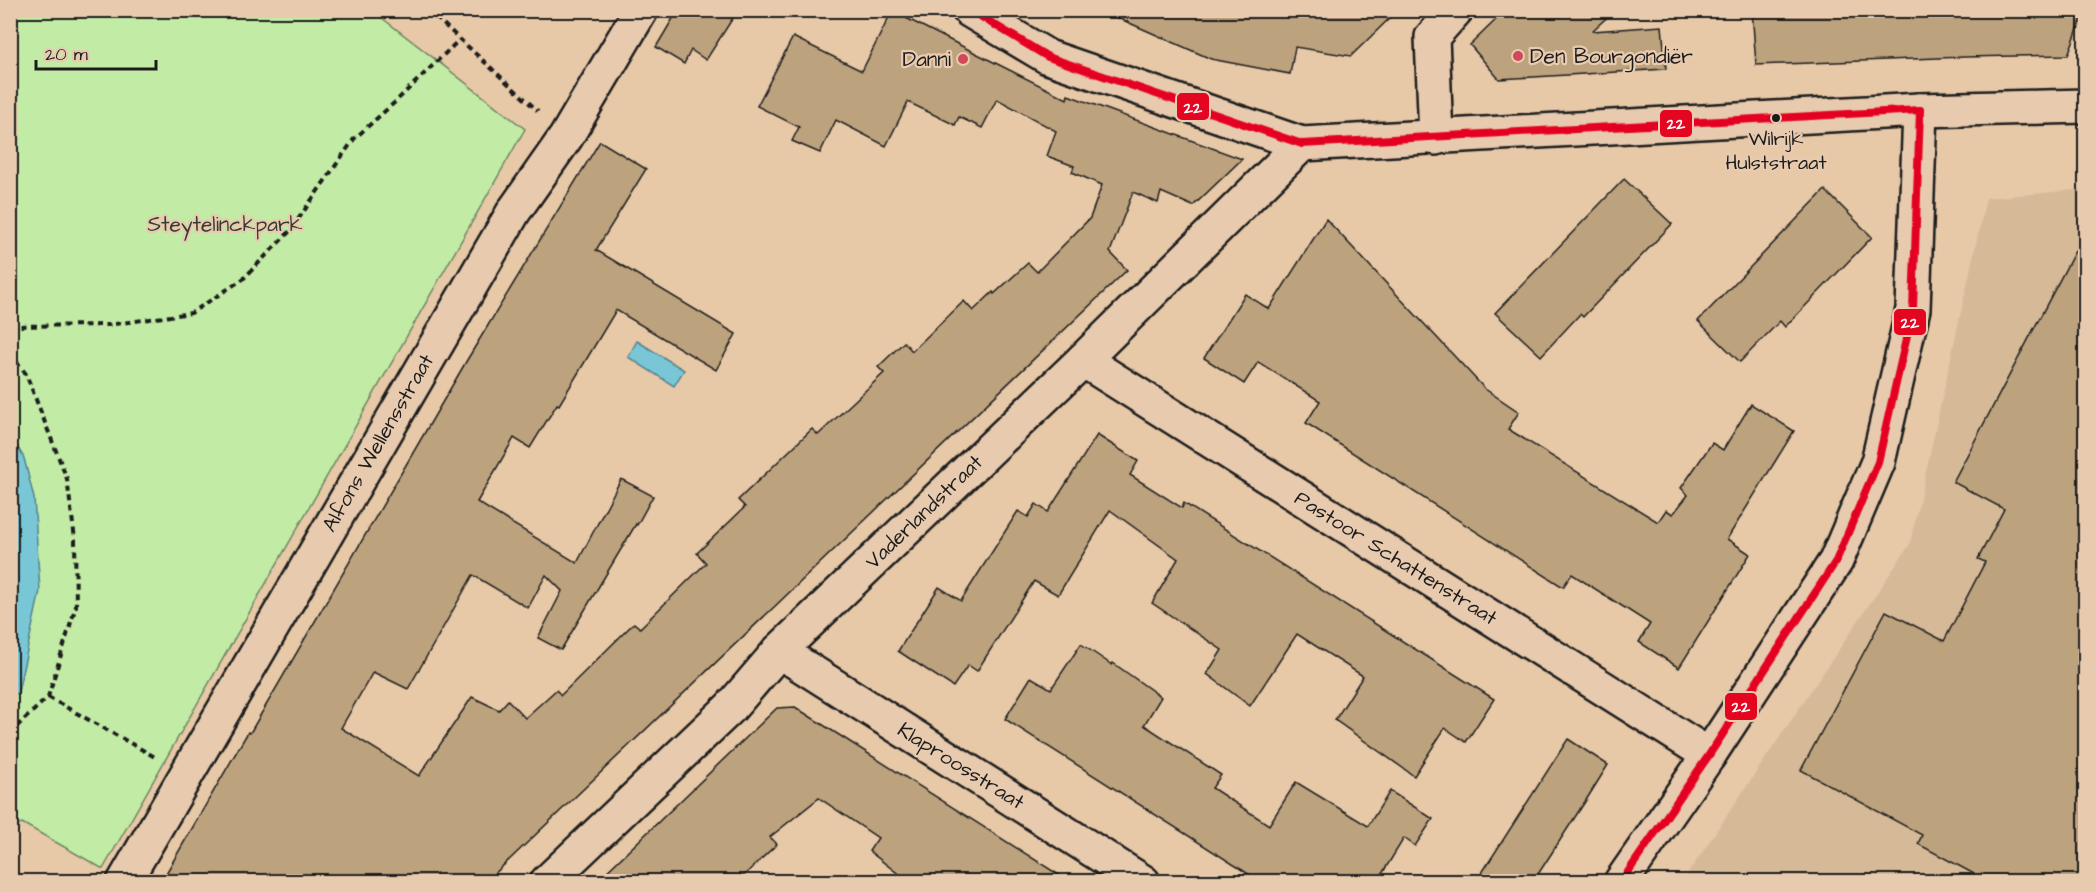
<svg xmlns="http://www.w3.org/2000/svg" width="2096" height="892" font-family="'Architects Daughter',sans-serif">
	<rect width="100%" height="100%" fill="#e7c9a8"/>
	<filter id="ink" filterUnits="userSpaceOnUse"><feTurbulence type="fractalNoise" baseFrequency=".0167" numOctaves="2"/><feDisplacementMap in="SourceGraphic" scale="12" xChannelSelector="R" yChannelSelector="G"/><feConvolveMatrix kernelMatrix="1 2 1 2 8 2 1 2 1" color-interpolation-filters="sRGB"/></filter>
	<g filter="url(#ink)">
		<polygon fill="#d6ba98" points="2085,189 2085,881 1682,882 1910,544 1986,198"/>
		<polygon fill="#c2eba6" stroke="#6f8461" stroke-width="1.5" points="11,11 373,11 525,129 103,869 22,823 11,832"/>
		<g fill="#79c7d6" stroke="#54838c" stroke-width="1.5">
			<polygon points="637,341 684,370 674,386 628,357"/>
			<polygon points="11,436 24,458 34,498 40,591 18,692 11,697"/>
		</g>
		<g fill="#bda27e" stroke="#1c1c1c" stroke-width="1.5">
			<polygon points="678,10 738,10 706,60 691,50 684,64 656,47"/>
			<polygon points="1100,10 1398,10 1351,56 1295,47 1290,74 1211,59"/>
			<polygon points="1506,10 1615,10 1592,31 1662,26 1666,69 1499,79 1470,45"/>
			<polygon points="1752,10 2085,10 2068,55 1964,57 1756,65"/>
			<polygon points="892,11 1067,99 1068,95 1242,159 1193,206 1161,192 1158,203 1133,192 1110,252 1127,270 486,882 161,882 248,732 250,733 467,360 600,141 646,169 596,250 736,334 716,370 616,310 559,405 557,404 530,448 514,438 477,502 577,563 621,479 653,496 637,525 636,524 561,650 538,638 562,591 546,575 528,608 473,575 408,689 373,672 341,728 419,776 472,697 499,710 508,700 525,718 556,690 561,695 634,623 640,628 706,563 697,553 745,507 738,500 812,429 818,435 884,373 878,367 904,342 912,351 964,301 973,311 993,292 994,294 1028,263 1037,272 1090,218 1102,185 1072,172 1074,166 1047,156 1056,131 997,99 982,128 959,117 955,125 908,102 886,146 836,120 820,153 792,141 799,127 757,106 793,37 862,71"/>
			<polygon points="1624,179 1672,224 1583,317 1580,314 1541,356 1495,313"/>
			<polygon points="1825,190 1872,237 1785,327 1780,321 1740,362 1698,321"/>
			<polygon points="1326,219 1485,389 1519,412 1508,429 1658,522 1666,510 1673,514 1688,495 1681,488 1712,443 1723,450 1751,404 1794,431 1727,539 1750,554 1679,668 1639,642 1650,624 1572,574 1563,587 1306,423 1320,401 1258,362 1244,384 1204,358 1245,294 1269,309"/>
			<polygon points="2085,232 2085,882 1989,882 1918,844 1922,835 1801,770 1886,611 1944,641 1985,562 1978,559 2004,509 1953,482"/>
			<polygon points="1097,435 1138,461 1130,475 1182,508 1184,503 1494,699 1466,742 1445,728 1414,776 1335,720 1363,676 1297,634 1250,706 1207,674 1222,650 1152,603 1178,559 1110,510 1058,595 1034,581 977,671 968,665 953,687 898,651 939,587 961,601 1018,511 1028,517 1036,504 1048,512"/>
			<polygon points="1081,644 1112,665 1113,663 1161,697 1144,725 1221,775 1212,788 1269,825 1296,782 1368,826 1390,791 1433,819 1415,846 1404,838 1377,882 1261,882 1005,719 1031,677 1051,689"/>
			<polygon points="795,707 1070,882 909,882 869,851 878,838 819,798 770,837 777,844 737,882 596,882 777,708"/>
			<polygon points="1568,739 1608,765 1588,797 1533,882 1476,882"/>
		</g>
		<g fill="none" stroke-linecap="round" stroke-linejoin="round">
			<g stroke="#1c1c1c" stroke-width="38">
				<g id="minor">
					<polyline points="969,10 1048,57 1302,144 1920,110 2086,106"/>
					<polyline points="1436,138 1432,37 1456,10"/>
					<polyline points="1083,360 1709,755"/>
					<polyline points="779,651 1143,882"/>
					<polyline points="124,882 514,211 566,137 641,10"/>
					<polyline points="547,882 731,707 779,651 1083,360 1302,144"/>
					<polyline points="1621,882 1709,755 1836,561 1878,462 1913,309 1920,110"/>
				</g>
			</g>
			<g stroke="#1c1c1c" stroke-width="4" stroke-dasharray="6 4.5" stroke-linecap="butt">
				<polyline points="428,10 538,111"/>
				<polyline points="10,326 108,325 191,313 243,279 290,231 354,139 394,103 459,40"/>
				<polyline points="10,353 26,374 67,479 75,539 76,606 48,697 10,733"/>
				<polyline points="48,697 155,757"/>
			</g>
			<use href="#minor" stroke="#e8cbaf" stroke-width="33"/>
			<g stroke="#e8cbaf" stroke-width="12">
				<g id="bus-1">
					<polyline points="970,10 1048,57 1302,144 1920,110"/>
					<polyline points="1621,882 1709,755 1836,561 1878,462 1913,309 1920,110"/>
				</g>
			</g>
			<use href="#bus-1" stroke="#e40521" stroke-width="8"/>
		</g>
	</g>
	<g fill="#d1495b" stroke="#e8cbaf" stroke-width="2">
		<circle cx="1518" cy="56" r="6"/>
		<circle cx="963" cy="59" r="6"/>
	</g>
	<circle fill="#1c1c1c" stroke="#e8cbaf" stroke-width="2" cx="1776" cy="118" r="5"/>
	<g text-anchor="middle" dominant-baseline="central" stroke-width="4.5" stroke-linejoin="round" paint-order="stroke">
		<g font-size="20" fill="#1c1c1c" stroke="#e8cbaf">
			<text x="1776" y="139">Wilrijk<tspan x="1776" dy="24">Hulststraat</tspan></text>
		</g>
		<g font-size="21" fill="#1c1c1c" stroke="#e8cbaf" text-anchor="start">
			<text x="1530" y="56">Den Bourgondiër</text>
			<text x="951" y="59" text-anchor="end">Danni</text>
		</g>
		<g font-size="21" fill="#353b31" stroke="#e8cbaf">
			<text x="225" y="224">Steytelinckpark</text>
		</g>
		<g font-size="21" fill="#1c1c1c" stroke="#e8cbaf">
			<text transform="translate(378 443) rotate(-60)">Alfons Wellensstraat</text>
			<text transform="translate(924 512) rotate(-44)">Vaderlandstraat</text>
			<text transform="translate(1396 558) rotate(32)">Pastoor Schattenstraat</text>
			<text transform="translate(961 766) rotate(32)">Klaproosstraat</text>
		</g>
	</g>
	<g stroke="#e8cbaf" stroke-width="2">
		<rect x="1176" y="92" width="34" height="29" rx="6" fill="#e40521"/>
		<rect x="1659" y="109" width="34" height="29" rx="6" fill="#e40521"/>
		<rect x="1893" y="308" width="34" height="28" rx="6" fill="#e40521"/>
		<rect x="1724" y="692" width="34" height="29" rx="6" fill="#e40521"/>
	</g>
	<g font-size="16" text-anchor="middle" font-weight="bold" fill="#fff">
		<text x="1193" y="113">22</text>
		<text x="1676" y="129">22</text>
		<text x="1910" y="328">22</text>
		<text x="1741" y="712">22</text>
	</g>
	<rect width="2096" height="892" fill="none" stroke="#e8cbaf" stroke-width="36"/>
	<rect x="18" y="18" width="2060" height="856" fill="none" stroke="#1c1c1c" stroke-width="2" filter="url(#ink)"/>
	<path d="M36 60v9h120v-9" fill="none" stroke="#1c1c1c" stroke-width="3"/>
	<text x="45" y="60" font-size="18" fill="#1c1c1c" stroke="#e8cbaf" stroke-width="4.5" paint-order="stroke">20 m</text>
</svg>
